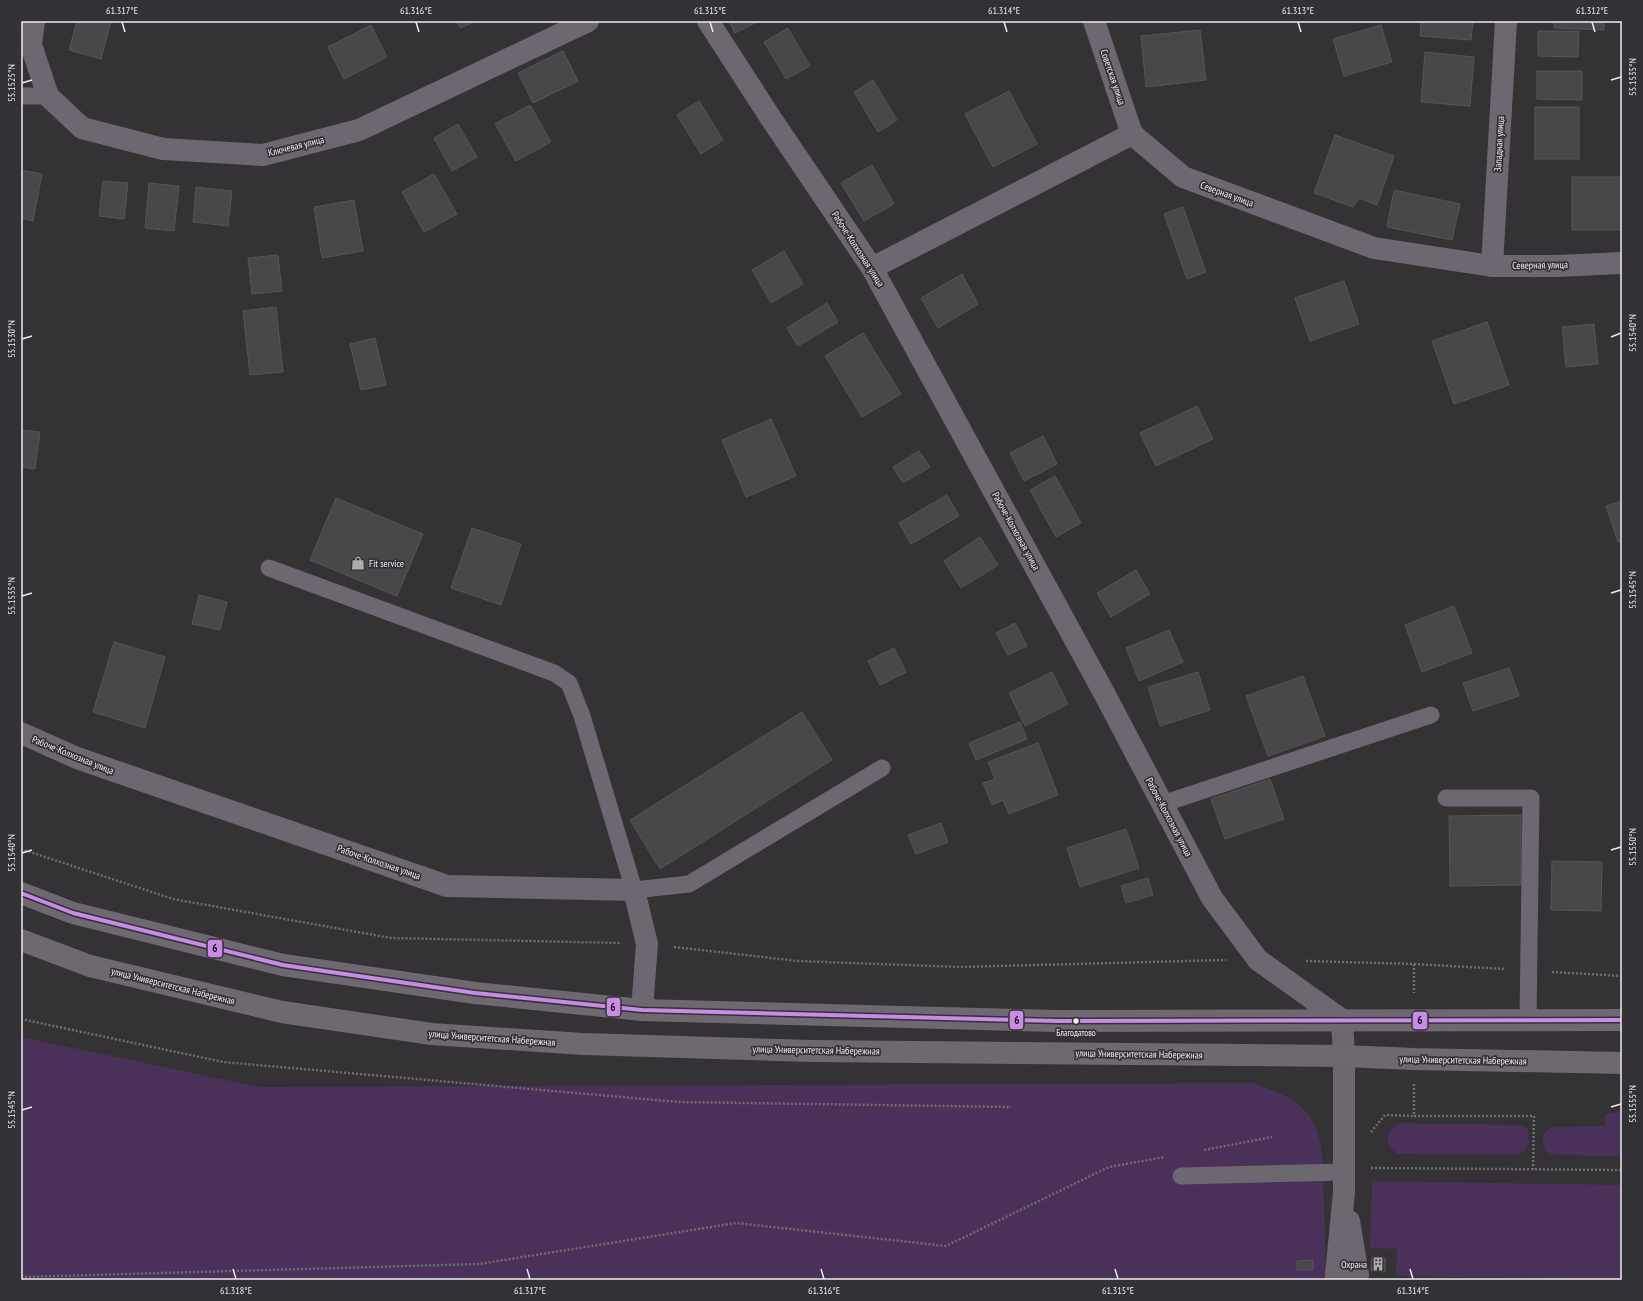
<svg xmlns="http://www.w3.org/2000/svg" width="1643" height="1301" font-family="'PT Sans Narrow',sans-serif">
	<rect width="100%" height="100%" fill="#343235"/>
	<g fill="#4a3159">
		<path d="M21,1037L259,1087L1253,1083C1273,1091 1298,1098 1310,1117C1326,1141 1323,1176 1324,1204C1325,1228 1325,1253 1326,1278L1325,1280H21Z"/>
		<path d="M1622,1111V1156L1555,1155L1546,1152C1540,1141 1541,1131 1554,1127L1605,1126V1114Z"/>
		<path d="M1400,1123L1519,1125L1527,1128C1531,1142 1531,1149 1516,1155L1398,1154C1383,1145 1384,1130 1400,1123Z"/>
		<polygon points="1372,1181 1622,1185 1622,1280 1396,1276 1397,1249 1370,1248"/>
	</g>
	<g fill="#494749" stroke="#565557">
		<polygon points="77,21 111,21 101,59 69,50"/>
		<polygon points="457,21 477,21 460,28"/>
		<polygon points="729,21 759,21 735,33"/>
		<polygon points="1421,21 1473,21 1471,40 1420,36"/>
		<polygon points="1554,21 1604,21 1604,30 1554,28"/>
		<polygon points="371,25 387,57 344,79 328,47"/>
		<polygon points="1381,25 1392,62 1344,76 1333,39"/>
		<polygon points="788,28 810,66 786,79 764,42"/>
		<polygon points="1200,30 1206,80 1146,87 1141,36"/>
		<polygon points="1538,31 1579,31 1578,57 1538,56"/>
		<polygon points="563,51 578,81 533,103 518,73"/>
		<polygon points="1425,52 1474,57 1470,106 1421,102"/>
		<polygon points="1537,71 1582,71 1582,100 1537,99"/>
		<polygon points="873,80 897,120 878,132 854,92"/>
		<polygon points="1009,91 1037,144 993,167 965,114"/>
		<polygon points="699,101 723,140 701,154 677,115"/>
		<polygon points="530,105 551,142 516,161 495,124"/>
		<rect x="1535" y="107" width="44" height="52"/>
		<polygon points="458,124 477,157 452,171 434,138"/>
		<polygon points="1335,135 1394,156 1377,205 1359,198 1353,207 1314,193"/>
		<polygon points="872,165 894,204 864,221 841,183"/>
		<polygon points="21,170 42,174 33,221 21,218"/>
		<polygon points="434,174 457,214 424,232 402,192"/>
		<rect x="1572" y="177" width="50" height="53"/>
		<polygon points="103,181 128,183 124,219 99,216"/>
		<polygon points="149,183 179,186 174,231 145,228"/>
		<polygon points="196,187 232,191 228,226 193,222"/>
		<polygon points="1394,190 1460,204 1452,240 1387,227"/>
		<polygon points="354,200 363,251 322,258 314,207"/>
		<polygon points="1183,207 1206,272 1187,279 1164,214"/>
		<polygon points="784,251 803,284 771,303 752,270"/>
		<polygon points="278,255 282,291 252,294 248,258"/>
		<polygon points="962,274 978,304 938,328 921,298"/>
		<polygon points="1344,281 1359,324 1310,341 1295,298"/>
		<polygon points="827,303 838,322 798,346 787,328"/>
		<polygon points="276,307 283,372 250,375 243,311"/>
		<polygon points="1487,322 1509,385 1454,404 1432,341"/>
		<polygon points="1594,324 1598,364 1566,367 1562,327"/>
		<polygon points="863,333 901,394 862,417 825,356"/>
		<polygon points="375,338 386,385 361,390 350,344"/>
		<polygon points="1197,406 1213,439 1156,466 1140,433"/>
		<polygon points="771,419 796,476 746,497 722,440"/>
		<polygon points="21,430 40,432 35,469 21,467"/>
		<polygon points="1043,436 1057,464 1024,481 1010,453"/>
		<polygon points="919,451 930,467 903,483 893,467"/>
		<polygon points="1055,476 1081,523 1056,537 1030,490"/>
		<polygon points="947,495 959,516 911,544 899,523"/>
		<polygon points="336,498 423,534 397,596 310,560"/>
		<polygon points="1622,501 1622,541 1618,542 1606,506"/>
		<polygon points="472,528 521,544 501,605 451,588"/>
		<polygon points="980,537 998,565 961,588 944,561"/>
		<polygon points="1136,570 1150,594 1111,617 1097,593"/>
		<polygon points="199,595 227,602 220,630 192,624"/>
		<polygon points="1454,606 1472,653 1422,672 1405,625"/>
		<polygon points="1015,623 1027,646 1008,655 996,633"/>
		<polygon points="1169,630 1183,662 1139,681 1126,648"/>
		<polygon points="114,642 165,657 145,728 93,712"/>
		<polygon points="894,648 906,672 880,685 868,661"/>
		<polygon points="1509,668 1519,696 1473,711 1463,683"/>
		<polygon points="1052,672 1068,704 1025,726 1009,693"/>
		<polygon points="1198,672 1210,710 1160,726 1148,687"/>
		<polygon points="1303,676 1325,736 1268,756 1246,696"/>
		<polygon points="802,712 832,760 660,869 630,820"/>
		<polygon points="1020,722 1027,739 976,760 969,743"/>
		<polygon points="1038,743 1058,795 1009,814 1003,800 992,805 983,783 995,779 988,762"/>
		<polygon points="1270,779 1284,819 1225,839 1211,799"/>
		<polygon points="1521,815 1521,885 1450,886 1449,816"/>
		<polygon points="941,823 948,842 916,854 908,835"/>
		<polygon points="1126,829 1139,868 1080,887 1067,848"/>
		<polygon points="1552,861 1602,862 1601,911 1551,910"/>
		<polygon points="1148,878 1153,895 1126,903 1121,886"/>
		<polygon points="1372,1257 1385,1258 1385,1272 1371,1271"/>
		<polygon points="1313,1260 1313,1270 1297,1270 1297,1261"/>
	</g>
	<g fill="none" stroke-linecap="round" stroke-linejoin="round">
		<g stroke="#706d73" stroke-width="2.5" stroke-dasharray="2 2" stroke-linecap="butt">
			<polyline points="21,849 173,899 391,938 621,943"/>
			<polyline points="674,947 798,961 960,967 1226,960"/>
			<polyline points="1306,961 1414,964 1414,993"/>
			<polyline points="1414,964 1505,969"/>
			<polyline points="1552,972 1622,976"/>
			<polyline points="21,1019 223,1062 678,1102 1011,1107"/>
			<polyline points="1414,1084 1414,1116 1534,1116 1533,1169"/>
			<polyline points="1371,1132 1385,1115 1414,1116"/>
			<polyline points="1204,1150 1272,1137"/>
			<polyline points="1371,1168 1622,1170"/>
			<polyline points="21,1277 479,1264 736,1223 946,1246 1109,1167 1165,1157"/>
		</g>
		<g stroke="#6c6770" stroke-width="17">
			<polyline points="21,96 48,96"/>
			<polyline points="269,568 554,673 569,683 582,716 634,890 689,884 882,768"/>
			<polyline points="1446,798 1531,798 1528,1020"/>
			<polyline points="1162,804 1431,715"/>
			<polyline points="1181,1176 1344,1172"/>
		</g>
		<g stroke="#6c6770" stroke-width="22">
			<polyline points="34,21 31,45 48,96 82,128 163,149 263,155 359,130 588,21"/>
			<polyline points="708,21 772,120 872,268 1104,693 1212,898 1258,960 1342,1020 1344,1056 1344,1192 1336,1275 1337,1280"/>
			<polyline points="1094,21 1132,134"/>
			<polyline points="1492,266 1506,21"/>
			<polyline points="872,268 1132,134 1183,177 1374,248 1492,266 1556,266 1622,263"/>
			<polyline points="21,733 77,758 447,886 634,890 647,944 642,1010"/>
			<polyline points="1349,1221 1358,1275 1356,1280"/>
		</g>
		<g stroke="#6e6871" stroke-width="22">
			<polyline points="21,893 73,913 283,965 475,993 642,1010 1058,1021 1622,1020"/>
			<polyline points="21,940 90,966 282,1012 432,1034 583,1044 811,1051 1344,1056 1414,1059 1622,1063"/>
		</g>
		<g stroke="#343136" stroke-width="7">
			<polyline id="bus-1" points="21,893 73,913 283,965 475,993 642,1010 1058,1021 1622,1020"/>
		</g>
		<use href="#bus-1" stroke="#ca8be6" stroke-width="4"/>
	</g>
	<path fill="none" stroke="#edebee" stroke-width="1.5" d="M122,22L125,32M416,22L419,32M710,22L713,32M1004,22L1007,32M1298,22L1301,32M1592,22L1595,32M1611,80L1621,77M22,83L32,80M1611,337L1621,333M22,339L32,336M1611,593L1621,590M22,596L32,593M1611,850L1621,847M22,853L32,850M1611,1107L1621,1104M22,1110L32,1107M233,1269L236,1279M527,1269L530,1279M821,1269L824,1279M1115,1269L1118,1279M1410,1269L1413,1279"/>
	<defs>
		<g id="shop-bare" transform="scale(1.08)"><path d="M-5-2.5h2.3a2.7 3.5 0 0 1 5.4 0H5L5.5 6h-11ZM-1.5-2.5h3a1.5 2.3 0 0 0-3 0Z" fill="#acaaad" stroke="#343136" stroke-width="2.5" paint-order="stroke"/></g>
		<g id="building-bare" transform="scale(1.08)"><path d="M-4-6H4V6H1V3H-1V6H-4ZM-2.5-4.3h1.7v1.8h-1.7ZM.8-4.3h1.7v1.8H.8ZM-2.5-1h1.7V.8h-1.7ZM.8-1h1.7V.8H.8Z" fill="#acaaad" stroke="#343136" stroke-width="2.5" paint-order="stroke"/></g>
	</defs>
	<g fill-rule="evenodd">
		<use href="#shop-bare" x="358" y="563"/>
		<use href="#building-bare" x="1378" y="1264"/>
	</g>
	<circle fill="#edebee" stroke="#343136" stroke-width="1.5" cx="1076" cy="1021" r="3.5"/>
	<g text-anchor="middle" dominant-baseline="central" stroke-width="3.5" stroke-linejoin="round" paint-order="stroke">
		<g font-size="9" fill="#edebee" stroke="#343136">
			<text x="1076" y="1032">Благодатово</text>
		</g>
		<g font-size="10" fill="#edebee" stroke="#343136">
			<text transform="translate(1113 77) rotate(71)">Советская улица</text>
			<text transform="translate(1499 144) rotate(-87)">Западная улица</text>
			<text transform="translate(296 146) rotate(-14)">Ключевая улица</text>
			<text transform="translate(1227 194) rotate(20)">Северная улица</text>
			<text transform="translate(858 249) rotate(57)">Рабоче-Колхозная улица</text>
			<text transform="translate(1540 265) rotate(-1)">Северная улица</text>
			<text transform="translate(1016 531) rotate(61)">Рабоче-Колхозная улица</text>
			<text transform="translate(73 755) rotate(22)">Рабоче-Колхозная улица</text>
			<text transform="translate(1169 817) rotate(62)">Рабоче-Колхозная улица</text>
			<text transform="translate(379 862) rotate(19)">Рабоче-Колхозная улица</text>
			<text transform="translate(173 986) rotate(14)">улица Университетская Набережная</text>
			<text transform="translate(492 1038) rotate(4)">улица Университетская Набережная</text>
			<text transform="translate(816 1050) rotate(1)">улица Университетская Набережная</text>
			<text transform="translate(1139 1054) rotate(1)">улица Университетская Набережная</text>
			<text transform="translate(1463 1060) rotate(1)">улица Университетская Набережная</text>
		</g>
		<g font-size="10" fill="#edebee" stroke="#343136" text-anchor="start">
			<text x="369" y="563">Fit service</text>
			<text x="1367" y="1264" text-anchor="end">Охрана</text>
		</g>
	</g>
	<g stroke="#343136" stroke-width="1.5">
		<rect x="207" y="939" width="16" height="19" rx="4" fill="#ca8be6"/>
		<rect x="606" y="997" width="15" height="20" rx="4" fill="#ca8be6"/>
		<rect x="1009" y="1010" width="15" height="20" rx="4" fill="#ca8be6"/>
		<rect x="1412" y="1011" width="16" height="19" rx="4" fill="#ca8be6"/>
	</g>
	<g font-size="11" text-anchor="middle" font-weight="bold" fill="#111">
		<text x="215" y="952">6</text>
		<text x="613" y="1011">6</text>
		<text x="1017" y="1024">6</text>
		<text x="1420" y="1024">6</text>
	</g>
	<rect width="1643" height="1301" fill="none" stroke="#343136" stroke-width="44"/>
	<rect x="22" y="22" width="1599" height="1257" fill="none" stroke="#edebee" stroke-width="1.5"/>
	<g font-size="10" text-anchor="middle" fill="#edebee">
		<text x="122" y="14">61.317°E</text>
		<text x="416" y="14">61.316°E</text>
		<text x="710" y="14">61.315°E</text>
		<text x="1004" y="14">61.314°E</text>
		<text x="1298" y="14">61.313°E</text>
		<text x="1592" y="14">61.312°E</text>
		<text transform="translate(1632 77) rotate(-90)" y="4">55.1535°N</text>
		<text transform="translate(11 83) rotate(-90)" y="4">55.1525°N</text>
		<text transform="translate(1632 333) rotate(-90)" y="4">55.1540°N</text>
		<text transform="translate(11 339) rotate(-90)" y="4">55.1530°N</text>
		<text transform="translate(1632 590) rotate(-90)" y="4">55.1545°N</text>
		<text transform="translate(11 596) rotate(-90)" y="4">55.1535°N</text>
		<text transform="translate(1632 847) rotate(-90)" y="4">55.1550°N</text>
		<text transform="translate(11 853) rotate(-90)" y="4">55.1540°N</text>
		<text transform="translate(1632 1104) rotate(-90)" y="4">55.1555°N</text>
		<text transform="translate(11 1110) rotate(-90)" y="4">55.1545°N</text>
		<text x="236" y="1294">61.318°E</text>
		<text x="530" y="1294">61.317°E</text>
		<text x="824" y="1294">61.316°E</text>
		<text x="1118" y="1294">61.315°E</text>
		<text x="1413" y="1294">61.314°E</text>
	</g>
</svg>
